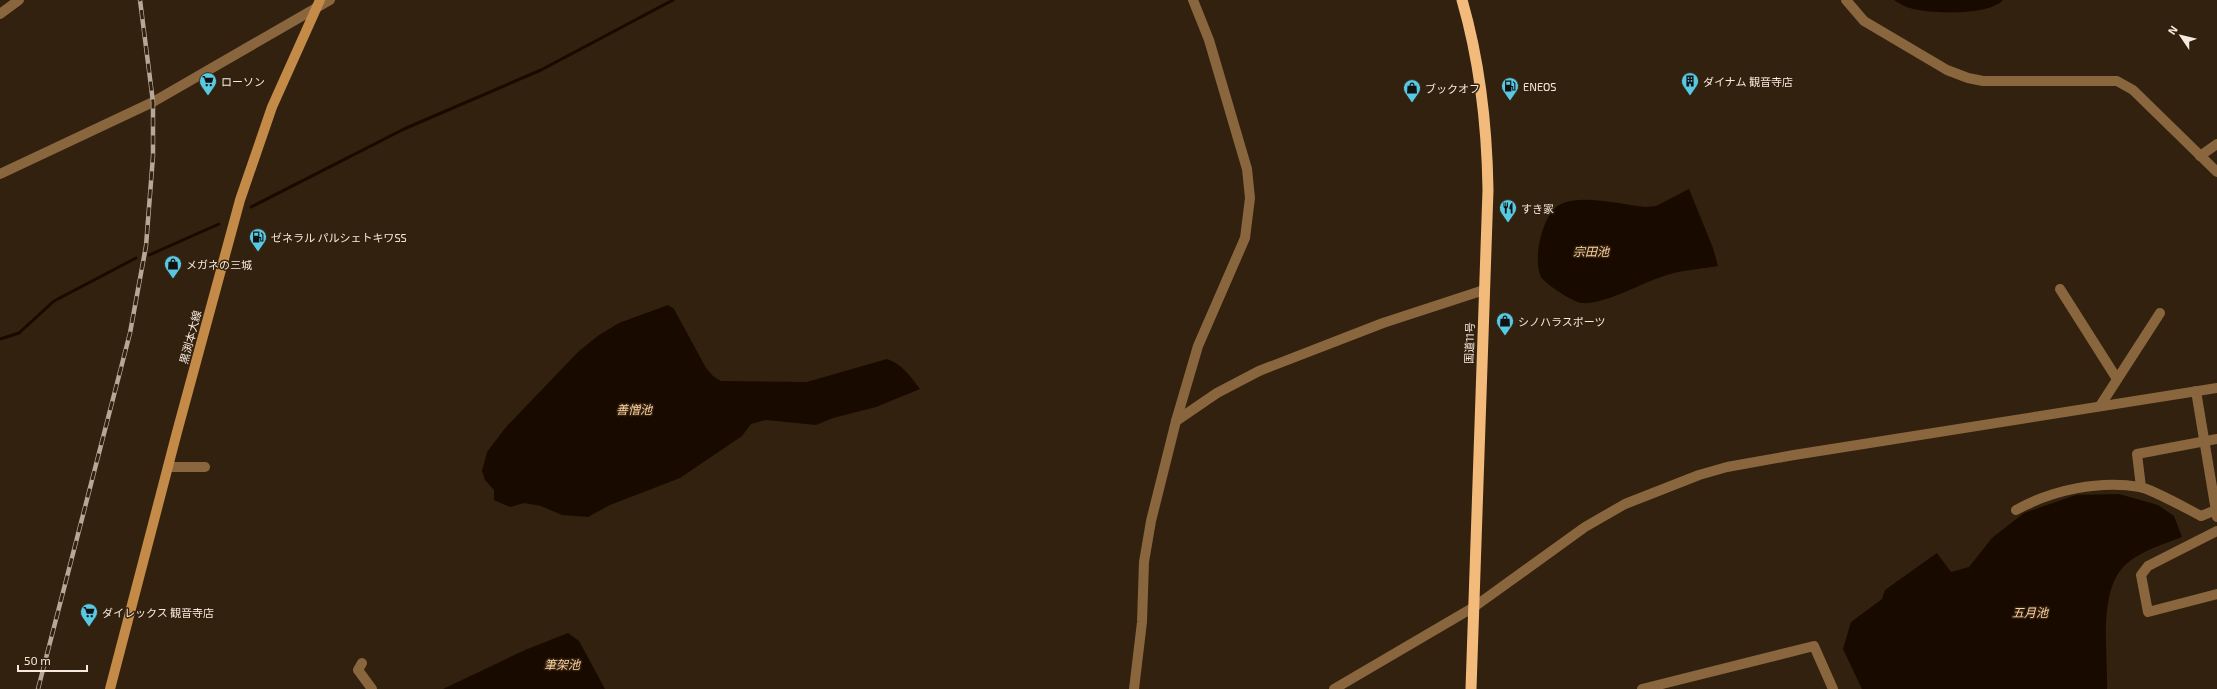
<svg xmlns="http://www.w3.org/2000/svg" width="2217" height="689" font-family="'Exo 2','Noto Sans JP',sans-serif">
	<rect width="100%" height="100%" fill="#32210e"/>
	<g fill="#190a00">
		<path d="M1894,0H2003C1989,16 1929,14 1910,8C1905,7 1899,3 1894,0Z"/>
		<path d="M1689,189L1713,248L1718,266C1700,269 1681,270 1664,276C1641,283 1605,305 1581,303C1573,302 1544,283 1541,277C1532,259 1543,212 1561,204C1582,194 1623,205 1645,207L1656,206Z"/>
		<path d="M668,305L674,309L706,368L713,376L721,381L807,382L887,359C901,363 911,377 920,389L876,407L833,418L816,425L766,420L751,424L742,436L680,478L610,505L588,517L562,515L541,506L524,503L510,507L494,500V490L485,480L482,471L487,452L506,427L578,352L599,335L619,323Z"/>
		<path d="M2119,494L2158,505L2174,516L2182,537C2162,545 2133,553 2120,571C2099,599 2108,655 2107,689H1862L1843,649L1851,622L1882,599L1885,590L1937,553L1951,572L1969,567L1992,538L2024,513L2076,495Z"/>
		<polygon points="568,633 579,641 605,689 443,689 525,650"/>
	</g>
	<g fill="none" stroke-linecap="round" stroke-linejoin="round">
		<g stroke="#190a00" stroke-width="3">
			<polyline points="251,207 404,129 541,70 673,0"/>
			<polyline points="149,255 219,224"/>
			<polyline points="0,339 19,333 54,301 136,258"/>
		</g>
		<g stroke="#8a663e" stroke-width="10">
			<polyline points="1846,0 1864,21 1947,70 1968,78 1983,81 2117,81 2133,90 2217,172"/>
			<polyline points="0,14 19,0"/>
			<polyline points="2200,156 2217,144"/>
			<polyline points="2060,289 2117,379"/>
			<polyline points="2196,391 2217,517"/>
			<polyline points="2100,406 2160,313"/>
			<polyline points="1176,421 1217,393 1259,371 1383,323 1484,290"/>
			<polyline points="2141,487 2137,454 2217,439"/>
			<path d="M2016,510C2052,490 2099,480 2140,487C2154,490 2187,509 2201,516L2216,510"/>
			<polyline points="2217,531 2148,566 2141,575 2148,612 2217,594"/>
			<polyline points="362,663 358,670 372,689"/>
			<polyline points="1134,689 1142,622 1144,562 1151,521 1176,421 1198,346 1245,238 1250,198 1247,169 1209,40 1193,0"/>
			<polyline points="1642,689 1814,646 1833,689"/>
		</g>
		<g stroke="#8a663e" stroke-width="10">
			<polyline points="0,174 153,102 330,0"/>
			<polyline points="168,467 205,467"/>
			<polyline points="1334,689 1474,607 1585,527 1625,504 1699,475 1727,467 1794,455 2217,388"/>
		</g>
		<polyline stroke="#c48a48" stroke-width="10" points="110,689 177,432 240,200 272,107 320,0"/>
		<path stroke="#f2ba7b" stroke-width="11" d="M1462,0C1480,62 1487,126 1488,190L1471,689"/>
		<g stroke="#b5a899" stroke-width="4.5">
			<polyline id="rail" points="38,689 130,333 146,246 153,156 153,102 140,0"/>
		</g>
		<use href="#rail" stroke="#32210e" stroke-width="3" stroke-dasharray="9" stroke-linecap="butt"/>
	</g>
	<defs>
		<g id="supermarket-pin" transform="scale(0.9)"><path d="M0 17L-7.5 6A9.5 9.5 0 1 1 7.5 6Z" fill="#57c9e2" stroke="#32210e"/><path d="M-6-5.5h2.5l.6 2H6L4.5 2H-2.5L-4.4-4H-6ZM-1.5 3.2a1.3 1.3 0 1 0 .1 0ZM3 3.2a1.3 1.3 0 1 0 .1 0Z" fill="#111"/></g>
		<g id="building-pin" transform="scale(0.9)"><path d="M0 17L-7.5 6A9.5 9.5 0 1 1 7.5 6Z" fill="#57c9e2" stroke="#32210e"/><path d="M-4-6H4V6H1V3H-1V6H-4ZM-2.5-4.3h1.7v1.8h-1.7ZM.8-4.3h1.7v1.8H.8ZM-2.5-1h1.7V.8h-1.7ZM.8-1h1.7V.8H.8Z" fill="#111"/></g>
		<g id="fuel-pin" transform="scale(0.9)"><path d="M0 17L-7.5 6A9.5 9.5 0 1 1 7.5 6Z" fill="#57c9e2" stroke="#32210e"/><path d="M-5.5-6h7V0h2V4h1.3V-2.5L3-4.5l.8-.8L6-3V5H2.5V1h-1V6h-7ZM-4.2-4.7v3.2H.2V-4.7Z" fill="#111"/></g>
		<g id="shop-pin" transform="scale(0.9)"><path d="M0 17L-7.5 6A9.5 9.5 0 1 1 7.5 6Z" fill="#57c9e2" stroke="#32210e"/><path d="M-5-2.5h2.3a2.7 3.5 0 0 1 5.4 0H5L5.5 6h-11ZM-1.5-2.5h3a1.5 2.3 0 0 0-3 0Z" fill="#111"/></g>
		<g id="restaurant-pin" transform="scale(0.9)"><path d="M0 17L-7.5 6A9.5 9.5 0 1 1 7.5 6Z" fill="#57c9e2" stroke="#32210e"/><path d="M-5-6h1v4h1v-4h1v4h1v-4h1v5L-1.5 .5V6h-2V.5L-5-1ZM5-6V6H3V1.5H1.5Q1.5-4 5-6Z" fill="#111"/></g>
	</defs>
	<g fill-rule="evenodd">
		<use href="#supermarket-pin" x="208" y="81"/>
		<use href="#building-pin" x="1690" y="81"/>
		<use href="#fuel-pin" x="1510" y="86"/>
		<use href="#shop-pin" x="1412" y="88"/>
		<use href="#restaurant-pin" x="1508" y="208"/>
		<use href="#fuel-pin" x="258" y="237"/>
		<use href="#shop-pin" x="173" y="264"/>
		<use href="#shop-pin" x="1505" y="321"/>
		<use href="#supermarket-pin" x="89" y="612"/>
	</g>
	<g text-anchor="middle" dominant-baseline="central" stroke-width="3" stroke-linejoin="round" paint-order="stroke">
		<g font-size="11" fill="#f6eade" stroke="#32210e" text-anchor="start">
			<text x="221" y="81">ローソン</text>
			<text x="1703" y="81">ダイナム 観音寺店</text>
			<text x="1523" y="86">ENEOS</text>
			<text x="1425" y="88">ブックオフ</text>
			<text x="1521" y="208">すき家</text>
			<text x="271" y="237">ゼネラル パルシェトキワSS</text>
			<text x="186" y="264">メガネの三城</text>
			<text x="1518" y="321">シノハラスポーツ</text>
			<text x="102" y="612">ダイレックス 観音寺店</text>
		</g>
		<g font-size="11" fill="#f6eade" stroke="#32210e">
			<text transform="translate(190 337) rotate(-75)">黒渕本大線</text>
			<text transform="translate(1469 343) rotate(-88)">国道11号</text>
		</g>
		<g font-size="12" font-style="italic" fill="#fdd1a2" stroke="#32210e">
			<text x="1591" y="251">宗田池</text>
			<text x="634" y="409">善憎池</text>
			<text x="2030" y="612">五月池</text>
			<text x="562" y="664">筆架池</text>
		</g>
	</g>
	<g transform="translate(2181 36) rotate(305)" stroke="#32210e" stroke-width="3" paint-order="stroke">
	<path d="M0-3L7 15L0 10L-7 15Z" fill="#f6eade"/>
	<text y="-6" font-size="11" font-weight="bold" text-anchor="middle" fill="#f6eade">N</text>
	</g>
	<path d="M18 665v6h69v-6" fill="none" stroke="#f6eade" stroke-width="2"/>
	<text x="24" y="665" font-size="12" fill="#f6eade" stroke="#32210e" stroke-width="3" paint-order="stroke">50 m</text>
</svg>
